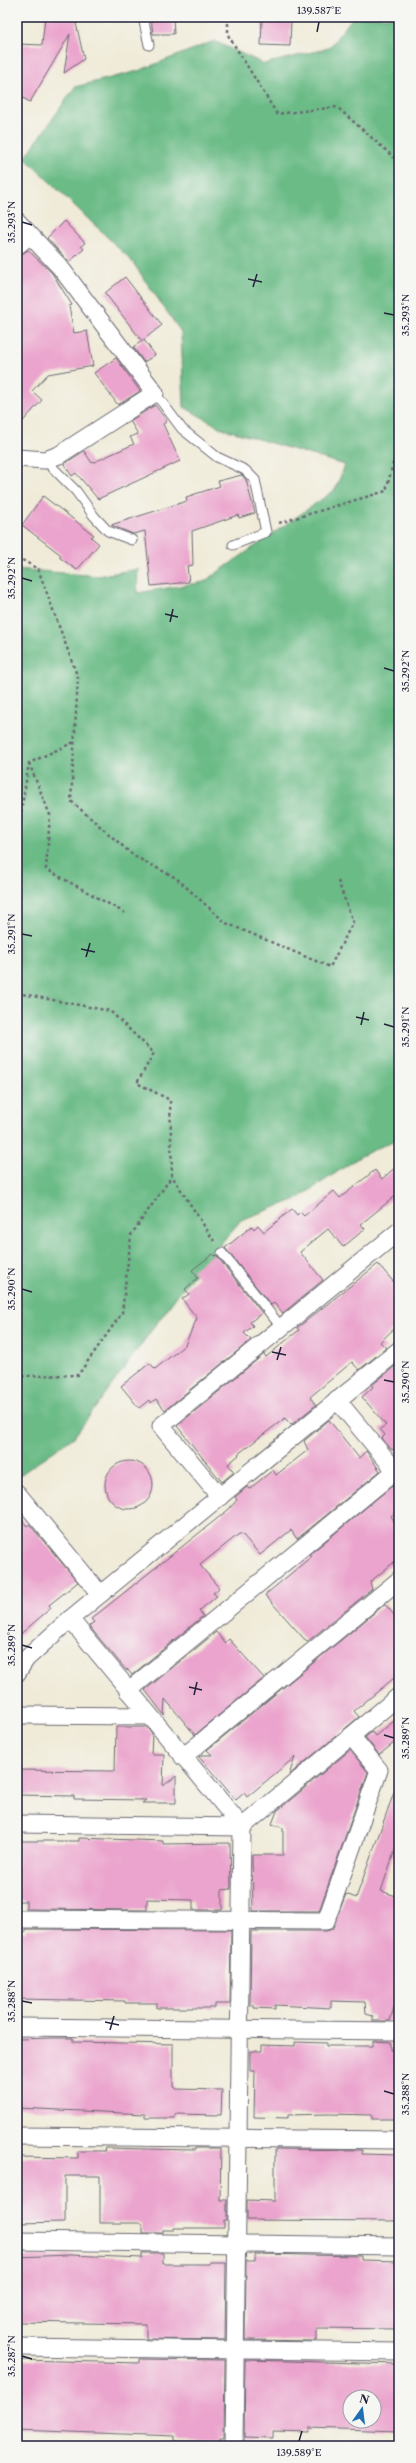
<svg xmlns="http://www.w3.org/2000/svg" width="416" height="2463" font-family="'Libre Caslon Text',serif">
	<rect width="100%" height="100%" fill="#f6f6f2"/>
	<filter id="ink" filterUnits="userSpaceOnUse"><feTurbulence type="fractalNoise" baseFrequency=".025" numOctaves="2"/><feDisplacementMap in="SourceGraphic" scale="8" xChannelSelector="R" yChannelSelector="G"/><feConvolveMatrix kernelMatrix="1 2 1 2 8 2 1 2 1" color-interpolation-filters="sRGB"/></filter>
	<filter id="wash" filterUnits="userSpaceOnUse"><feTurbulence type="fractalNoise" baseFrequency=".012" numOctaves="4" result="noise"/><feDisplacementMap in="SourceGraphic" scale="16" xChannelSelector="R" yChannelSelector="G"/><feGaussianBlur stdDeviation="0.9" result="paint"/><feColorMatrix in="noise" values="0 0 0 0 0 0 0 0 0 0 0 0 0 0 0 0 0 1.4 0 .05"/><feComposite in="paint" operator="in"/></filter>
	<g filter="url(#wash)">
		<rect width="100%" height="100%" fill="#f0ebd8"/>
		<polygon fill="#6bbb86" stroke="#466e60" points="353,17 399,17 399,1138 361,1156 297,1199 241,1220 181,1290 74,1437 17,1477 17,569 98,576 138,569 137,593 204,582 335,490 345,465 221,428 184,407 181,332 131,260 25,158 75,87 138,71 214,41 264,64 329,48"/>
		<g id="blocks">
			<g fill="#eba4cd" fill-rule="evenodd">
				<polygon points="45,17 80,17 76,23 84,59 64,73 70,34 30,102 17,95 17,44 42,45"/>
				<polygon points="151,17 173,17 174,34 153,34"/>
				<polygon points="262,18 291,19 290,46 261,45"/>
				<polygon points="64,221 85,243 81,246 84,249 69,262 47,238"/>
				<polygon points="28,250 52,273 72,305 69,306 74,333 87,331 93,366 48,374 32,391 42,400 17,428 17,257"/>
				<polygon points="125,277 162,325 142,341 105,293"/>
				<polygon points="144,340 155,355 144,362 133,347"/>
				<polygon points="116,358 140,391 118,405 94,373"/>
				<polygon points="155,405 167,421 163,424 180,461 98,499 76,473 72,476 64,464 84,451 92,463 134,444 130,437 138,434 130,421"/>
				<polygon points="242,475 246,480 255,513 239,518 238,515 192,531 193,565 187,566 189,582 151,586 145,531 133,534 111,525 187,501 186,497 220,486 218,481"/>
				<polygon points="43,496 94,535 91,537 99,544 77,570 59,557 61,555 22,525"/>
				<polygon points="399,1164 399,1193 361,1224 365,1229 343,1247 328,1229 300,1252 323,1280 283,1313 274,1303 271,1305 225,1248 252,1226 254,1229 258,1225 264,1232 292,1209 297,1215 300,1212 304,1216 334,1191 340,1198 375,1170 382,1179"/>
				<polygon points="213,1254 215,1256 216,1255 262,1313 250,1322 253,1326 244,1333 251,1340 165,1410 156,1399 151,1403 149,1400 139,1408 121,1386 150,1363 155,1369 185,1345 197,1318 182,1299 189,1294 185,1289 198,1278 192,1270"/>
				<polygon points="378,1264 399,1288 399,1324 380,1342 386,1348 359,1370 352,1362 310,1397 316,1405 291,1425 285,1418 238,1454 239,1455 228,1464 234,1472 222,1482 177,1426 264,1354 266,1357 299,1330 297,1328"/>
				<polygon points="399,1363 399,1452 395,1448 392,1450 382,1438 385,1435 380,1429 386,1425 362,1397 373,1387 372,1385"/>
				<polygon points="329,1420 359,1458 366,1451 380,1471 297,1539 291,1530 260,1555 242,1534 239,1534 200,1565 219,1588 213,1593 217,1596 199,1611 203,1616 132,1675 127,1669 127,1671 89,1626 94,1622 91,1619 228,1510 237,1500 235,1497 247,1487 249,1489 273,1470 276,1475 308,1450 304,1441"/>
				<circle cx="129" cy="1485" r="24"/>
				<polygon points="392,1486 399,1495 399,1509 391,1516 399,1530 399,1558 370,1582 372,1589 307,1642 265,1595 312,1556 310,1554"/>
				<polygon points="17,1514 27,1526 29,1524 78,1582 49,1605 51,1608 17,1637"/>
				<polygon points="385,1604 399,1621 399,1674 354,1711 359,1717 289,1775 295,1757 247,1797 244,1793 236,1800 199,1757 202,1755 212,1755 207,1750"/>
				<polygon points="216,1632 225,1643 229,1639 264,1678 195,1735 165,1699 164,1715 145,1690"/>
				<polygon points="399,1717 399,1739 379,1755 365,1737 372,1732 375,1736"/>
				<polygon points="116,1727 147,1727 152,1733 151,1754 164,1754 163,1786 176,1776 176,1803 142,1803 146,1800 74,1799 74,1796 17,1795 17,1770 115,1771"/>
				<polygon points="350,1750 368,1772 319,1911 253,1911 252,1855 283,1855 283,1828 272,1824 277,1811"/>
				<polygon points="397,1784 399,1784 399,1838 381,1891 399,1897 399,1990 390,2021 373,2021 373,2016 366,2014 365,2002 331,2001 331,2008 275,2005 275,2009 254,2008 254,2005 250,2005 251,1931 326,1931 332,1929 346,1894 356,1898"/>
				<polygon points="79,1838 163,1841 163,1844 230,1843 231,1889 222,1890 222,1910 193,1910 193,1900 147,1899 147,1910 26,1909 26,1901 17,1901 17,1841 79,1841"/>
				<polygon points="26,1929 231,1930 230,2004 215,2004 215,2008 157,2008 157,2003 125,2003 125,2001 17,1999 17,1932 26,1932"/>
				<polygon points="53,2038 73,2038 73,2042 173,2044 173,2087 175,2087 175,2089 222,2090 221,2115 175,2114 175,2118 145,2118 145,2114 17,2108 17,2039"/>
				<polygon points="373,2041 391,2042 391,2050 399,2050 399,2119 372,2119 372,2115 328,2114 288,2115 288,2118 254,2117 255,2071 250,2071 250,2051 262,2051 262,2045 295,2046 295,2042 326,2043 326,2046 373,2046"/>
				<polygon points="105,2148 195,2150 195,2148 221,2148 220,2200 227,2200 227,2220 224,2220 224,2228 174,2228 174,2230 163,2230 163,2233 142,2233 142,2223 100,2223 100,2176 65,2176 65,2222 17,2223 17,2157 78,2158 78,2151 104,2151"/>
				<polygon points="275,2149 362,2150 362,2154 399,2155 399,2221 247,2220 247,2200 275,2201"/>
				<polygon points="142,2253 163,2253 163,2264 210,2264 210,2262 226,2262 225,2340 146,2339 146,2324 17,2322 17,2257 70,2255 142,2258"/>
				<polygon points="255,2254 361,2256 361,2260 399,2261 399,2329 317,2328 317,2341 245,2340 246,2261 255,2261"/>
				<polygon points="139,2359 225,2360 224,2437 220,2437 220,2442 175,2441 175,2436 17,2430 20,2360 139,2363"/>
				<path d="M245,2360L399,2364V2431L309,2428V2432L273,2431V2438L244,2437ZM350,2397H374V2421H350Z"/>
			</g>
		</g>
	</g>
	<g filter="url(#ink)">
		<use href="#blocks" fill-opacity="0" stroke="#6a6872" stroke-width="1"/>
		<g fill="none" stroke-linecap="round" stroke-linejoin="round">
			<g stroke="#6a6872" stroke-width="11">
				<g id="service">
					<polyline points="143,17 149,45"/>
					<polyline points="17,251 33,238"/>
					<polyline points="155,393 182,429 217,457 245,470 255,480 266,532 233,545"/>
					<polyline points="45,460 76,491 94,516 108,531 132,540"/>
					<polyline points="222,1253 282,1328"/>
				</g>
			</g>
			<g stroke="#6a6872" stroke-width="19">
				<g id="minor">
					<polyline points="17,221 60,267 155,393 59,455 45,460 17,458"/>
					<polyline points="337,1400 399,1475"/>
					<polyline points="17,1493 100,1594"/>
					<polyline points="220,1497 161,1426 399,1231"/>
					<polyline points="70,1619 242,1827 234,2446"/>
					<polyline points="17,1673 26,1659 70,1619 399,1350"/>
					<polyline points="128,1691 399,1468"/>
					<polyline points="17,1715 149,1716"/>
					<polyline points="183,1757 399,1580"/>
					<polyline points="17,1824 242,1827 399,1696"/>
					<polyline points="17,1919 326,1921 379,1770 351,1736"/>
					<polyline points="17,2027 399,2031"/>
					<polyline points="17,2136 399,2140"/>
					<polyline points="17,2241 399,2246"/>
					<polyline points="17,2347 399,2352"/>
				</g>
			</g>
			<g stroke="#6a6872" stroke-width="2.5" stroke-dasharray="3 3" stroke-linecap="butt">
				<polyline points="228,17 228,35 277,114 337,107 399,162"/>
				<polyline points="279,523 386,491 399,440"/>
				<polyline points="17,557 38,569 78,678 71,801 134,856 176,878 226,923 330,967 353,922 338,881"/>
				<polyline points="29,763 50,815 46,869 125,913"/>
				<polyline points="17,836 29,763 74,742"/>
				<polyline points="17,993 110,1011 154,1053 137,1083 170,1100 172,1176 214,1241"/>
				<polyline points="17,1380 22,1376 78,1375 122,1313 131,1235 172,1176"/>
			</g>
			<use href="#service" stroke="#fff" stroke-width="9"/>
			<use href="#minor" stroke="#fff" stroke-width="17"/>
		</g>
	</g>
	<path fill="none" stroke="#22223b" stroke-width="1.5" d="M317,32L319,22M22,222L32,225M248,279L262,282M253,287L257,274M384,313L394,315M22,578L32,581M165,614L178,617M170,622L173,609M384,668L394,671M22,934L32,936M81,949L95,952M86,957L90,943M356,1017L369,1020M384,1024L394,1027M361,1025L364,1012M22,1289L32,1292M272,1352L286,1355M277,1360L281,1347M384,1380L394,1382M22,1645L32,1648M189,1687L202,1690M194,1695L197,1682M384,1735L394,1738M22,2001L32,2003M105,2022L119,2025M110,2030L114,2016M384,2091L394,2094M22,2356L32,2359M299,2441L302,2431"/>
	<rect width="416" height="2463" fill="none" stroke="#f6f6f2" stroke-width="44"/>
	<g transform="translate(362 2409) rotate(14)"><circle r="19" fill="#f6f6f2" stroke="#a1a1a9"/>
	<path d="M0-3L7 15L0 10L-7 15Z" fill="#1f6fb2"/>
	<text y="-6" font-size="11" font-weight="bold" text-anchor="middle" fill="#22223b">N</text>
	</g>
	<rect x="22" y="22" width="372" height="2419" fill="none" stroke="#22223b" stroke-width="1.5"/>
	<g font-size="10" text-anchor="middle" fill="#22223b">
		<text x="319" y="14">139.587°E</text>
		<text transform="translate(11 222) rotate(-90)" y="4">35.293°N</text>
		<text transform="translate(405 315) rotate(-90)" y="4">35.293°N</text>
		<text transform="translate(11 578) rotate(-90)" y="4">35.292°N</text>
		<text transform="translate(405 671) rotate(-90)" y="4">35.292°N</text>
		<text transform="translate(11 934) rotate(-90)" y="4">35.291°N</text>
		<text transform="translate(405 1027) rotate(-90)" y="4">35.291°N</text>
		<text transform="translate(11 1289) rotate(-90)" y="4">35.290°N</text>
		<text transform="translate(405 1382) rotate(-90)" y="4">35.290°N</text>
		<text transform="translate(11 1645) rotate(-90)" y="4">35.289°N</text>
		<text transform="translate(405 1738) rotate(-90)" y="4">35.289°N</text>
		<text transform="translate(11 2001) rotate(-90)" y="4">35.288°N</text>
		<text transform="translate(405 2094) rotate(-90)" y="4">35.288°N</text>
		<text transform="translate(11 2356) rotate(-90)" y="4">35.287°N</text>
		<text x="299" y="2456">139.589°E</text>
	</g>
</svg>
